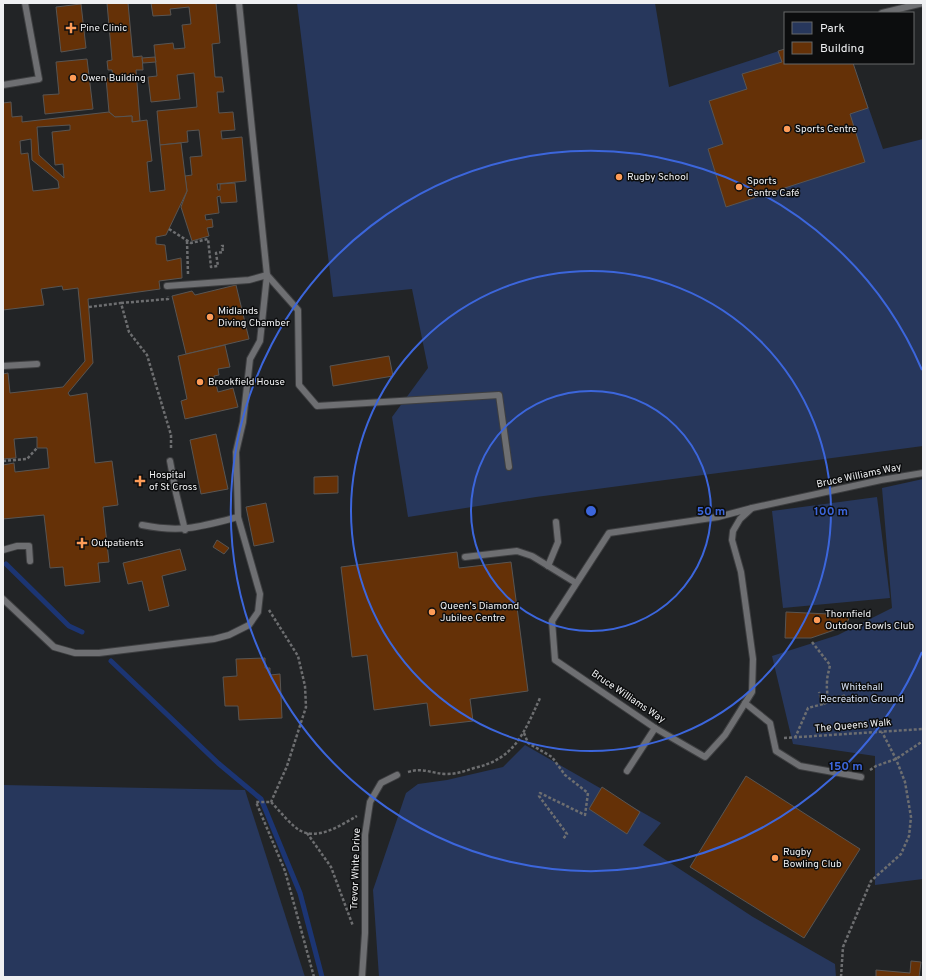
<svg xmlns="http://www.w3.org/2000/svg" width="926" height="980" font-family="Overpass,sans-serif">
	<rect width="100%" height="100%" fill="#222426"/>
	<g fill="#27375c">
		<polygon points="297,3 655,3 669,87 785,49 785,63 853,63 883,149 923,139 923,446 536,497 408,517 392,417 428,368 412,289 333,297"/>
		<polygon points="923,479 923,879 875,885 875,756 793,744 772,656 838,635 892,608 882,488"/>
		<polygon points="877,497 890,598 783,608 772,511"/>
		<polygon points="525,745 661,823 643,845 753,917 835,964 836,977 379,977 373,890 406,793 418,784 447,780 503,767"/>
		<polygon points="3,785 245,790 305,977 3,977"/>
	</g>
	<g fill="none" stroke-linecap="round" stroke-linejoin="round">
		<g stroke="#1c3573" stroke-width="5">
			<polyline points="6,564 69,626 82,632"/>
			<polyline points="111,661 218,763 261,799 300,893 322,977"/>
		</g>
	</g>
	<g fill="#653107" stroke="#585553" fill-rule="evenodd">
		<polygon points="107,3 128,3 133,57 142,56 143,70 136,70 140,121 132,122 132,116 115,117 109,112 106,78 113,78 112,70 108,70 107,61 112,60"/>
		<polygon points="151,3 216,3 220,43 212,44 215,77 222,77 224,92 217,92 219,113 233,112 235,130 221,131 222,139 242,137 246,181 217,184 218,190 220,190 220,184 235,183 237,202 221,203 220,196 217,197 219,213 205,215 206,220 212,219 213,227 207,228 209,236 192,241 181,207 187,191 185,176 192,175 190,157 202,156 199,130 187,131 188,142 160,145 157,111 197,107 194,73 177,75 180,99 151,102 148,77 157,76 154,45 173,43 174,49 185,48 182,25 191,24 189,7 170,9 171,15 153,16"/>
		<polygon points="81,4 86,48 61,52 56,7"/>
		<polygon points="785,49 785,63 853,63 868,108 850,114 865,162 726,207 708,149 723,144 709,101 747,89 742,74 782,62 778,51"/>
		<polygon points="155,57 156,62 143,63 142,58"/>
		<polygon points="87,59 93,109 45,114 43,95 59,94 56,62"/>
		<path d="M11,102L12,117L22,116V122L109,112L115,117L132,116V122L147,120L152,161L147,162L150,192L165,190L160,145L181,143L187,191L166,235L156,237V244L165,245L167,261L181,258L182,278L159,281L160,289L88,299L93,363L68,393L70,396L87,393L95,463L112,461L118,505L103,507L109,562L98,563L100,582L65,586L63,567L50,568L44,515L3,519V465L14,463L15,472L49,468L47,448H37V437L14,439L16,458L3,459V374L8,373L10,393L63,387L85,361L78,288L63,290L62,286L41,289L44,305L3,310V103ZM70,125V130L52,132L55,165L63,164L64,178L39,155L37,127ZM31,139L32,160L58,181L59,188L33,191L28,153L21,154L20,141Z"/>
		<polygon points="236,285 249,339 186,354 172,296 192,291 195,295"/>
		<polygon points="225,345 230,367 218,369 219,375 214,376 218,392 233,388 238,407 185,419 181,401 187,399 178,356"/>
		<polygon points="389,356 393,376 333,386 330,366"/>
		<polygon points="216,434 228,489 201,494 190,440"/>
		<polygon points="338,476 338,493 314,494 314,477"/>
		<polygon points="266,503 274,542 254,546 246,507"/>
		<polygon points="217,540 229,548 224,554 213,547"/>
		<polygon points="180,549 186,570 162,576 169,606 149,611 142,581 128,584 123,563"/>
		<polygon points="457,552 459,568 511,562 528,691 470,699 473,721 430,726 427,703 374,710 367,655 352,657 341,567"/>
		<polygon points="786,612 850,615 846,626 811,638 785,638"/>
		<polygon points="265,658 265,668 270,668 270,675 280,674 282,718 239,720 238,706 225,706 223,677 237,676 236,659"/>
		<polygon points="746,776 860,849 804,938 690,867"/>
		<polygon points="602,787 640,812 627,834 589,809"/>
		<polygon points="911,961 921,962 919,977 876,977 876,970 910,973"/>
	</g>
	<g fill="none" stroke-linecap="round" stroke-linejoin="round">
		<g stroke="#3e3f41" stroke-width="8">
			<g id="service">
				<polyline points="882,13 923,3"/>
				<polyline points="3,85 39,79 25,3"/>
				<polyline points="267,275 298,310 299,385 317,406 499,395 509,467"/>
				<polyline points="167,286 249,280 267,275"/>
				<polyline points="3,366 37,364"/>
				<polyline points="170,461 176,493 185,530"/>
				<polygon points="752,508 740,519 733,531 732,540 741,572 746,608 753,659 752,692 725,735 705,757 655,728 555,660 552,621 609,533 718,517"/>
				<polyline points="752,508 881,480 923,473"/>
				<path d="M142,525C181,533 200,527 238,517"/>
				<polyline points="3,550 17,546 29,546 30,561"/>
				<polyline points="465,557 517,551 532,556 576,583"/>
				<polyline points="548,566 558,542 556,522"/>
				<polyline points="3,599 54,647 75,653 99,653 214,639 229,635 249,625 258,612 260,594 238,517 237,481 236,452 243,422 250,359 260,341 267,275 239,3"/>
				<polyline points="745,703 770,723 776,751 800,766 861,777"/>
				<polyline points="627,771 655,728"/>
				<polyline points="362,977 365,933 365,835 370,802 381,783 397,775"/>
			</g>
		</g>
		<g stroke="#6d6e70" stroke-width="2.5" stroke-dasharray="3 2" stroke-linecap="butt">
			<polyline points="169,229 191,243 208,239 211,267 218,266 216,253 223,252 222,246 224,246"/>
			<polyline points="187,241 188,274"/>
			<polyline points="121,303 168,299 168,296"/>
			<polyline points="89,307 121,303 129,332 147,355 171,435 171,450"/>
			<polyline points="3,461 27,459 37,448"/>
			<polyline points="269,610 298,656 305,686 306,707 287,766 271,802"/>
			<path d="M812,642L830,665C829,671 827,676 827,682C826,692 830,695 823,704L846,695"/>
			<polyline points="524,733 528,743 552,757 565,775 588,793 585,815 540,793 539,796 567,834 563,839"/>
			<polyline points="784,738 923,729"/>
			<polyline points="795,738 808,708 823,704 819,692"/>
			<polyline points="870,770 876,766 896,759 923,741"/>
			<path d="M408,772C424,767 432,774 447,774C457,774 465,771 474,768C515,759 524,733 540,698"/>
			<polyline points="307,833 331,867 353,926"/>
			<path d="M314,977L285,871L256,802H271C279,810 291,826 301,831C319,840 341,825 357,816"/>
			<polyline points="841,977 843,947 871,881 901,854 909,836 911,817 905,782 896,759 882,732"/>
		</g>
		<use href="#service" stroke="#6e6f72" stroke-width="6"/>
	</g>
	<g fill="none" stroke="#3c66dc" stroke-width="2">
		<circle cx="591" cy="511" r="120"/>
		<circle cx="591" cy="511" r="240"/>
		<path d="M922 652A360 360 0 1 1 922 370"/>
	</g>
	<g fill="#fe9c58" stroke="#0c0d0e" stroke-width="1.5">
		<path d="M69 22h4v4h4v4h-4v4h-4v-4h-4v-4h4z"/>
		<circle cx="73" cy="78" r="4"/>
		<circle cx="787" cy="129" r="4"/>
		<circle cx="619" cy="177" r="4"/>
		<circle cx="739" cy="187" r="4"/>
		<circle cx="210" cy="317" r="4"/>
		<circle cx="200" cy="382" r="4"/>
		<path d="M138 475h4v4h4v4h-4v4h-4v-4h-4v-4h4z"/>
		<path d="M80 537h4v4h4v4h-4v4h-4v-4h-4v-4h4z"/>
		<circle cx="432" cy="612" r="4"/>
		<circle cx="817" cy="620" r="4"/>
		<circle cx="775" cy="858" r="4"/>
	</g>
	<g text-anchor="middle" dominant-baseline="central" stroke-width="3" stroke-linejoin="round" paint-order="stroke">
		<g font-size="10" fill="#eff0f2" stroke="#0c0d0e" text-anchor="start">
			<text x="80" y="28">Pine Clinic</text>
			<text x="81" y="78">Owen Building</text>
			<text x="795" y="129">Sports Centre</text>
			<text x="627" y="177">Rugby School</text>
			<text x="747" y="181">Sports<tspan x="747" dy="12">Centre Café</tspan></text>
			<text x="218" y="311">Midlands<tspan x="218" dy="12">Diving Chamber</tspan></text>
			<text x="208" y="382">Brookfield House</text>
			<text x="149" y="475">Hospital<tspan x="149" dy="12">of St Cross</tspan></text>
			<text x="91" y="543">Outpatients</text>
			<text x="440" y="606">Queen's Diamond<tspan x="440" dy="12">Jubilee Centre</tspan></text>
			<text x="825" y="614">Thornfield<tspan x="825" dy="12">Outdoor Bowls Club</tspan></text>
			<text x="783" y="852">Rugby<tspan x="783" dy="12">Bowling Club</tspan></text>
		</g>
		<g font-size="10" fill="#eff0f2" stroke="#0c0d0e">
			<text transform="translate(859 476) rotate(-12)">Bruce Williams Way</text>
			<text transform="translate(628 697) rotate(34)">Bruce Williams Way</text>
			<text transform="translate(853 726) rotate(-5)">The Queens Walk</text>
			<text transform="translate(356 869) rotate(-88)">Trevor White Drive</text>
		</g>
		<g font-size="10" fill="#d6e0f3" stroke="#0c0d0e">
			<text x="862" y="687">Whitehall<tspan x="862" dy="12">Recreation Ground</tspan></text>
		</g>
	</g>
	<circle cx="591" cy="511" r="6" fill="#3c66dc" stroke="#0c0d0e" stroke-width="2"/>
	<g font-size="12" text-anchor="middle" font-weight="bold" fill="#3c66dc" stroke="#0c0d0e" stroke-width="3" stroke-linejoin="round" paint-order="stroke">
		<text x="711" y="515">50 m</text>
		<text x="831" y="515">100 m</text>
		<text x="846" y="770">150 m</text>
	</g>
	<rect width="926" height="980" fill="none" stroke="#eff0f2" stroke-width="8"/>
	<rect x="784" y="12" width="130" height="52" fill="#0c0d0e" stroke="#676869"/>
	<rect x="792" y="22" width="20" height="12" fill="#27375c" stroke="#676869"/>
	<text x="820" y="32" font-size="12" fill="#eff0f2">Park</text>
	<rect x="792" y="42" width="20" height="12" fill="#653107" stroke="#676869"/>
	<text x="820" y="52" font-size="12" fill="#eff0f2">Building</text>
</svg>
